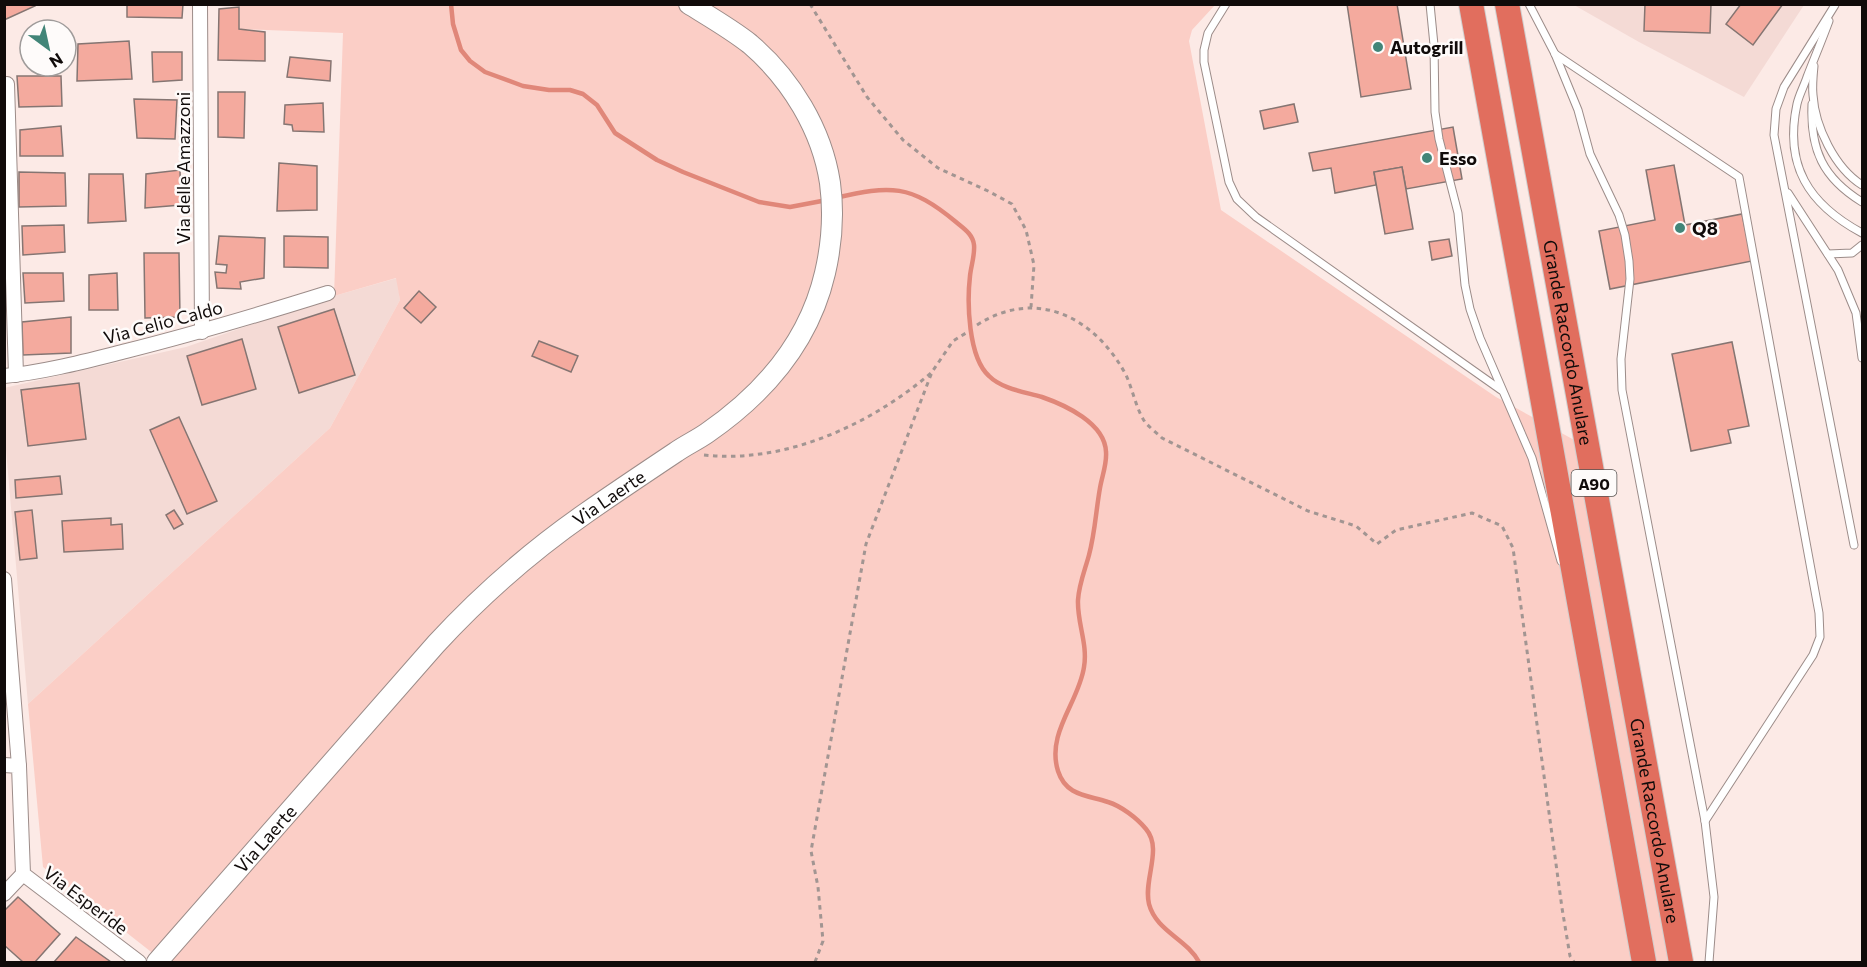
<svg xmlns="http://www.w3.org/2000/svg" width="1867" height="967" font-family="Commissioner,sans-serif">
	<rect width="100%" height="100%" fill="#fceae6"/>
	<g fill="#f4dad5">
		<polygon points="1574,5 1804,5 1744,97 1639,42"/>
		<polygon points="397,278 400,300 330,428 28,704 5,438 4,388 186,347 334,296"/>
	</g>
	<polygon fill="#fbcec6" points="240,5 1215,5 1192,30 1189,41 1221,210 1496,397 1587,447 1600,518 1694,962 164,962 43,867 28,704 330,428 400,300 396,278 334,296 343,33 239,29"/>
	<g fill="none" stroke-linecap="round" stroke-linejoin="round">
		<g stroke="#e08779" stroke-width="4.5">
			<polyline points="451,4 453,24 461,50 470,61 485,72 523,86 549,90 570,90 583,94 597,105 615,133 657,160 683,172 759,202 790,207 827,200"/>
			<path d="M835,198C891,185 910,184 956,222C963,228 973,234 974,245C975,255 971,266 970,276C967,302 968,357 989,376C1002,389 1025,392 1042,397C1065,405 1105,423 1106,452C1107,464 1102,476 1100,488C1096,510 1095,533 1089,555C1085,570 1079,584 1078,600C1077,623 1088,644 1084,667C1079,702 1046,733 1058,771C1066,796 1087,795 1108,802C1121,806 1137,818 1146,829C1163,849 1143,880 1149,904C1156,931 1187,939 1199,962"/>
		</g>
	</g>
	<g fill="#f4aa9e" stroke="#857572" stroke-width="1.5">
		<polygon points="4,4 34,4 35,6 4,20"/>
		<polygon points="127,4 183,4 182,18 127,17"/>
		<polygon points="1347,4 1397,4 1411,89 1361,97"/>
		<polygon points="1645,4 1711,4 1710,33 1644,31"/>
		<polygon points="1741,4 1783,4 1753,45 1726,24"/>
		<polygon points="239,7 239,29 265,32 265,61 218,60 219,9"/>
		<polygon points="129,41 132,79 77,81 78,44"/>
		<polygon points="152,52 182,52 182,80 153,82"/>
		<polygon points="290,57 331,61 330,81 287,77"/>
		<polygon points="17,76 61,76 62,106 19,107"/>
		<polygon points="218,92 245,92 244,138 218,137"/>
		<polygon points="134,99 177,100 175,139 137,138"/>
		<polygon points="323,103 324,132 293,131 292,125 284,124 285,105"/>
		<polygon points="1294,104 1298,122 1264,129 1260,111"/>
		<polygon points="61,126 63,156 20,156 20,130"/>
		<polygon points="1453,127 1462,179 1406,189 1402,167 1374,172 1376,185 1335,193 1331,168 1313,171 1309,153"/>
		<polygon points="279,163 317,166 317,210 277,211"/>
		<polygon points="1674,165 1685,225 1742,214 1752,261 1610,289 1599,231 1655,220 1646,170"/>
		<polygon points="1402,167 1413,229 1385,234 1374,172"/>
		<polygon points="180,170 181,205 145,208 146,174"/>
		<polygon points="19,172 65,173 66,206 19,207"/>
		<polygon points="89,174 123,174 126,221 88,223"/>
		<polygon points="64,225 65,252 23,255 22,226"/>
		<polygon points="219,236 265,238 264,278 240,282 241,289 217,288 215,272 226,273 227,265 216,264"/>
		<polygon points="284,236 328,237 328,268 284,267"/>
		<polygon points="1449,239 1452,256 1432,260 1429,242"/>
		<polygon points="144,253 179,253 180,317 145,318"/>
		<polygon points="23,273 63,273 64,301 25,303"/>
		<polygon points="117,273 118,310 89,310 89,275"/>
		<polygon points="419,291 436,307 421,323 404,308"/>
		<polygon points="334,309 355,375 299,393 278,327"/>
		<polygon points="71,317 71,353 23,355 22,322"/>
		<polygon points="242,339 256,389 202,405 187,356"/>
		<polygon points="539,341 578,356 571,372 532,356"/>
		<polygon points="1732,342 1749,426 1728,430 1731,443 1691,451 1672,354"/>
		<polygon points="79,383 86,439 28,446 21,390"/>
		<polygon points="179,417 217,501 187,514 150,430"/>
		<polygon points="60,476 62,494 16,498 15,480"/>
		<polygon points="32,510 37,558 20,560 15,512"/>
		<polygon points="174,510 183,524 174,529 166,515"/>
		<polygon points="111,518 111,525 122,524 123,549 64,552 62,521"/>
		<polygon points="18,897 60,934 35,962 23,962 4,945 4,911"/>
		<polygon points="76,937 111,962 54,962"/>
	</g>
	<g fill="none" stroke-linecap="round" stroke-linejoin="round">
		<g stroke="#9c8c89" stroke-width="9">
			<g id="lane">
				<polyline points="1226,4 1208,33 1204,50 1204,62 1229,182 1237,199 1256,217 1501,390"/>
				<polyline points="1430,4 1434,45 1435,112 1439,139 1458,213 1465,285 1470,309 1480,338 1532,458 1561,561"/>
				<polyline points="1529,4 1555,54 1578,110 1590,154 1619,215 1625,235 1629,261 1630,279 1621,359 1622,390 1705,821 1714,897 1709,962"/>
				<polyline points="1835,5 1784,87 1776,109 1774,135 1854,545"/>
				<path d="M1829,21C1822,40 1814,59 1807,77C1804,86 1799,95 1797,104C1784,165 1808,204 1862,233"/>
				<polyline points="1555,54 1739,177 1819,613 1820,637 1813,655 1705,821"/>
				<path d="M1814,66C1813,76 1812,86 1813,95C1815,127 1835,168 1862,185"/>
				<path d="M1812,104C1810,150 1823,178 1862,202"/>
				<polyline points="1788,193 1838,270 1856,313 1862,358"/>
				<polyline points="1828,254 1852,253 1862,245"/>
			</g>
		</g>
		<g stroke="#9c8c89" stroke-width="16">
			<g id="street">
				<polyline points="200,4 202,332"/>
				<polyline points="7,84 16,375"/>
				<path d="M4,376C45,372 86,361 126,351C194,334 261,314 328,293"/>
				<polyline points="4,579 19,766"/>
				<polyline points="4,765 19,766 23,874 139,962"/>
				<polyline points="4,894 23,874"/>
			</g>
		</g>
		<g stroke="#9c8c89" stroke-width="22">
			<g id="secondary">
				<path id="s1" d="M157,962L436,644C482,594 530,552 586,513C616,492 646,472 676,452C686,445 697,440 707,433C765,393 809,342 825,273C832,243 834,213 830,183C822,130 791,79 750,44C731,29 710,17 689,4"/>
			</g>
		</g>
		<g stroke="#cfcece" stroke-width="26">
			<g id="highway">
				<polyline points="1471,4 1644,962"/>
				<path id="s2" d="M1507,4L1681,962"/>
			</g>
		</g>
		<g stroke="#a29592" stroke-width="3" stroke-dasharray="4.5 4.5" stroke-linecap="butt">
			<polyline points="810,4 867,97 903,140 938,168 988,191 1012,204 1026,230 1034,265 1031,307"/>
			<path d="M977,325C1036,287 1095,317 1126,375C1133,390 1136,409 1145,422C1150,428 1157,433 1162,438L1308,511L1356,526L1377,544L1396,530L1472,513L1502,526L1513,548L1562,908L1570,956L1574,962"/>
			<path d="M704,455C785,464 870,425 931,373"/>
			<polyline points="815,962 823,941 818,887 811,851 866,544 932,372 953,341 966,333"/>
		</g>
		<use href="#lane" stroke="#fff" stroke-width="7"/>
		<use href="#street" stroke="#fff" stroke-width="14"/>
		<use href="#secondary" stroke="#fff" stroke-width="20"/>
		<use href="#highway" stroke="#e16e5e" stroke-width="24"/>
	</g>
	<g fill="#428578" stroke="#fefbfa" stroke-width="2">
		<circle cx="1378" cy="47" r="6"/>
		<circle cx="1427" cy="158" r="6"/>
		<circle cx="1680" cy="228" r="6"/>
	</g>
	<g text-anchor="middle" dominant-baseline="central" stroke-width="5" stroke-linejoin="round" paint-order="stroke">
		<rect fill="#fefbfa" stroke="#575352" stroke-width="1.5" x="1571.5" y="470" width="45" height="26" rx="4.5"/>
		<g font-size="16" font-weight="bold" fill="#100b0a">
			<text x="1594" y="483">A90</text>
		</g>
		<g font-size="18" font-weight="bold" fill="#100b0a" stroke="#fefbfa" text-anchor="start">
			<text x="1390" y="47">Autogrill</text>
			<text x="1439" y="158">Esso</text>
			<text x="1692" y="228">Q8</text>
		</g>
		<g font-size="18" fill="#100b0a" stroke="#fefbfa">
			<text transform="translate(183 168) rotate(-90)">Via delle Amazzoni</text>
			<text transform="translate(163 322) rotate(-15)">Via Celio Caldo</text>
			<text stroke="none"><textPath href="#s2" startOffset="344">Grande Raccordo Anulare</textPath></text>
			<text stroke="none"><textPath href="#s1" startOffset="650">Via Laerte</textPath></text>
			<text stroke="none"><textPath href="#s2" startOffset="830">Grande Raccordo Anulare</textPath></text>
			<text stroke="none"><textPath href="#s1" startOffset="164">Via Laerte</textPath></text>
			<text transform="translate(86 900) rotate(37)">Via Esperide</text>
		</g>
	</g>
	<rect width="1867" height="967" fill="none" stroke="#100b0a" stroke-width="12"/>
	<g transform="translate(48 48) rotate(147)"><circle r="28" fill="#fefbfa" stroke="#9f9b9a" stroke-width="1.5"/>
	<path d="M0-4.5L10 22L0 15L-10 22Z" fill="#428578"/>
	<text y="-9" font-size="16" font-weight="bold" text-anchor="middle" fill="#100b0a">N</text>
	</g>
</svg>
